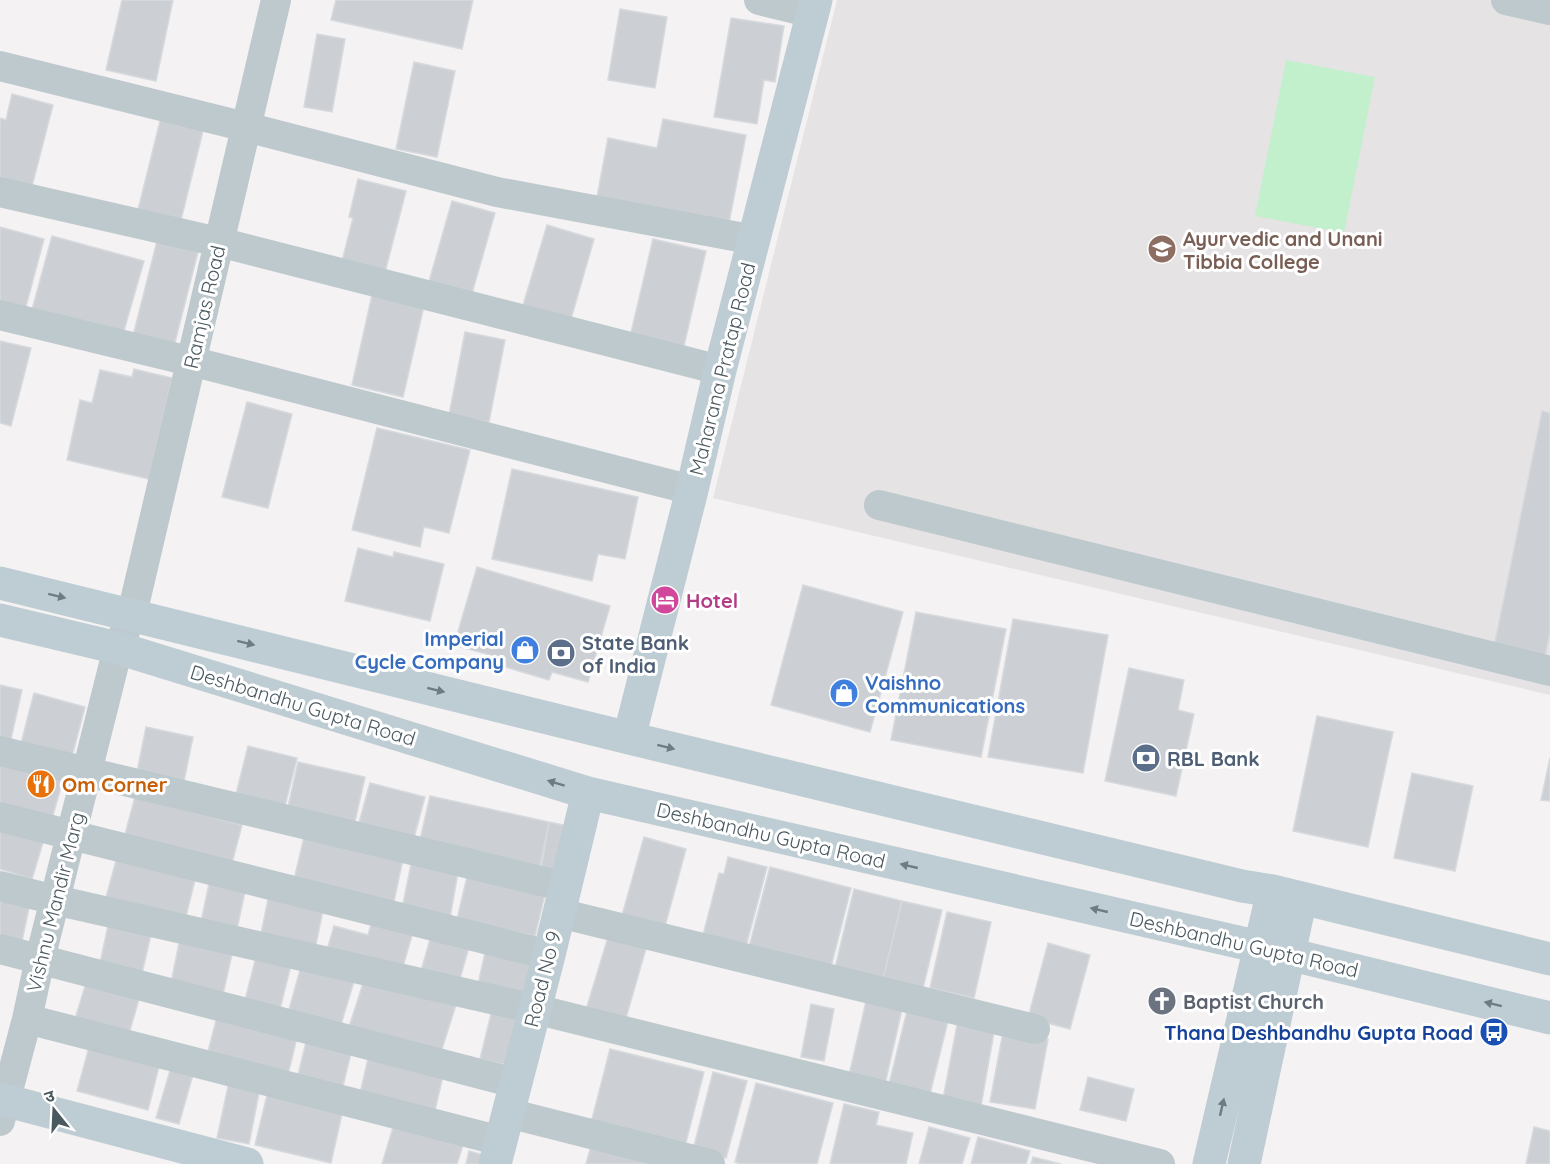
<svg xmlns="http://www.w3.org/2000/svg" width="1550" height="1164" font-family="Quicksand,'Noto Sans Devanagari',sans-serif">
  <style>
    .education { fill: #e5e3e4 }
    .green { fill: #c2f0cc }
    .building { fill: #ccd0d4; stroke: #d6d9dd; stroke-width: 1.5 }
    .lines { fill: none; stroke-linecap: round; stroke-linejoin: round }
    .street { stroke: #bec9ce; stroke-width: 30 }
    .secondary { stroke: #beccd3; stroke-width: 33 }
    .oneway { fill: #6d7c82 }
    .labels { text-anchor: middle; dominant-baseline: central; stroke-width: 6; stroke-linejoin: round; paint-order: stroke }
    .education-label { font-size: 20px; font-weight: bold; fill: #785e54; stroke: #fff; text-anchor: start }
    .street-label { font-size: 20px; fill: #4a595f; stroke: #fff }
    .hotel-label { font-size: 20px; font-weight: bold; fill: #b23c85; stroke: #fff; text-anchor: start }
    .shop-label { font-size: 20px; font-weight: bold; fill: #366cbe; stroke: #fff; text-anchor: end }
    .service-label { font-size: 20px; font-weight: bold; fill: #4e5e75; stroke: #fff; text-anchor: start }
    .food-label { font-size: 20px; font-weight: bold; fill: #c56008; stroke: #fff; text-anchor: start }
    .worship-label { font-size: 20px; font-weight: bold; fill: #5b616d; stroke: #fff; text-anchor: start }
    .transit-label { font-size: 20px; font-weight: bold; fill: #164399; stroke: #fff; text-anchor: end }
  </style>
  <rect width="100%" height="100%" fill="#f4f2f2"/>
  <path class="education" d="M 837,0 L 1550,0 L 1550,695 L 713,498 Z"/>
  <path class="green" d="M 1286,60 L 1375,77 L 1344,233 L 1255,216 Z"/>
  <path class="building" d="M 122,0 L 173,0 L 156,81 L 106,70 Z
    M 336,0 L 473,0 L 462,49 L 331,20 Z
    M 620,9 L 667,17 L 655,88 L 608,80 Z
    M 731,18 L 784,26 L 775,82 L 764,80 L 757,124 L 714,117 Z
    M 317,34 L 345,39 L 332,112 L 304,107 Z
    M 414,62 L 455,71 L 437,157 L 396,149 Z
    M 12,94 L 53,105 L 30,194 L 0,186 L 0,118 L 6,120 Z
    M 161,117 L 204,127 L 180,224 L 137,214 Z
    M 663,119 L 746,135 L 729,223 L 597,197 L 608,138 L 657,148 Z
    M 358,179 L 406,191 L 383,280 L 340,269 L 353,218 L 349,217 Z
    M 452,201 L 495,213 L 469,304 L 426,292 Z
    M 547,225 L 594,239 L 569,326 L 521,312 Z
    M 0,227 L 44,239 L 24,314 L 0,308 Z
    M 52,236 L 144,261 L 123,334 L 32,310 Z
    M 158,237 L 199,248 L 173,350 L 132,340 Z
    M 653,239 L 706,251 L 683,350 L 630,337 Z
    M 372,295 L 424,306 L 403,397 L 352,385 Z
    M 465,332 L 505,340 L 489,422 L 449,415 Z
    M 0,341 L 31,348 L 11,426 L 0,423 Z
    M 134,369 L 172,378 L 149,479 L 67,460 L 80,400 L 92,403 L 100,370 L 132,377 Z
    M 247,402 L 292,414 L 268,508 L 222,497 Z
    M 1542,411 L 1550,413 L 1550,632 L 1544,662 L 1493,652 Z
    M 377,428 L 470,450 L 449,533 L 424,527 L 420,547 L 352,530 Z
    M 512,469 L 638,497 L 625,559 L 598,554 L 592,581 L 492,559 Z
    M 358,548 L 393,557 L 394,552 L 444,564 L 430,621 L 345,601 Z
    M 477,567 L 610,606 L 588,682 L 552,672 L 549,680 L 492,663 L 494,656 L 454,645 Z
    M 803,585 L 903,612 L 870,732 L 771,705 Z
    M 916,612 L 1006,629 L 981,757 L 891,740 Z
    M 1013,619 L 1108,635 L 1083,773 L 988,757 Z
    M 1129,668 L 1184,680 L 1178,710 L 1194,714 L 1176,796 L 1105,781 Z
    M 0,685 L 22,690 L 9,748 L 0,747 Z
    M 34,693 L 85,707 L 70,764 L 19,751 Z
    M 1317,716 L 1393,732 L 1368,847 L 1293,831 Z
    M 146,727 L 193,737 L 182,791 L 135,782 Z
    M 248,746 L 297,758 L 283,814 L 234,802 Z
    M 1550,758 L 1550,801 L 1541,800 Z
    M 0,759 L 64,777 L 51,822 L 0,808 Z
    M 298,762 L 365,777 L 353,830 L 286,816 Z
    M 1412,773 L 1473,786 L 1455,871 L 1394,858 Z
    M 370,783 L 425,797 L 412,845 L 357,830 Z
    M 430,796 L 549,822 L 538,875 L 418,849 Z
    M 135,797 L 242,825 L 231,867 L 124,838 Z
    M 549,822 L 573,827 L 564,878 L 540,875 Z
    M 0,827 L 44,839 L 32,879 L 0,869 Z
    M 304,837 L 403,859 L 393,906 L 293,884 Z
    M 644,837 L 686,849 L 664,930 L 621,919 Z
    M 117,857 L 196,876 L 185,920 L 105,901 Z
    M 728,857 L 767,867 L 745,950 L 702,939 L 719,873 L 724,874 Z
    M 411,864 L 458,872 L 450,918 L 402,909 Z
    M 770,867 L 851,888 L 831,967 L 749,947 Z
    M 467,877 L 545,894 L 535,936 L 457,919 Z
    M 210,879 L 246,887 L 237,929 L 201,922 Z
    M 854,889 L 902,901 L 883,979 L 835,968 Z
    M 270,890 L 325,901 L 314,954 L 259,943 Z
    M 0,897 L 30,903 L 21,946 L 0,941 Z
    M 902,901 L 942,910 L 923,988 L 883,979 Z
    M 947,912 L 991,922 L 974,998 L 930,988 Z
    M 374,914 L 415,925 L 400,977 L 325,957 L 334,926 L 368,935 Z
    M 110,917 L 153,926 L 140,982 L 98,972 Z
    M 433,929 L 471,940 L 457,989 L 419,978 Z
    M 609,934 L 647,945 L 624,1025 L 585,1013 Z
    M 180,938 L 233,950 L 223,994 L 171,983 Z
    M 1048,943 L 1090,955 L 1070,1029 L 1028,1018 Z
    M 486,948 L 544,961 L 534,1002 L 477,989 Z
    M 257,953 L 292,961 L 279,1013 L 244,1004 Z
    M 302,963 L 355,978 L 340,1028 L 288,1013 Z
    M 365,977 L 456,1005 L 440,1055 L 349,1027 Z
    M 87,980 L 140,996 L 128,1037 L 74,1022 Z
    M 867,997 L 903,1005 L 883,1093 L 847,1084 Z
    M 811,1004 L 834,1009 L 824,1061 L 801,1057 Z
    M 219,1009 L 299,1029 L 286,1083 L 205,1063 Z
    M 492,1010 L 519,1017 L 507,1065 L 480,1059 Z
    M 907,1011 L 948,1021 L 929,1098 L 888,1088 Z
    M 957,1025 L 994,1032 L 981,1106 L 943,1099 Z
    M 1003,1032 L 1048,1039 L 1035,1109 L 990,1102 Z
    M 308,1034 L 353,1045 L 340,1098 L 295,1087 Z
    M 91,1040 L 161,1059 L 148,1110 L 77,1091 Z
    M 610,1049 L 704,1072 L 683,1154 L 589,1131 Z
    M 370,1050 L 445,1067 L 433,1119 L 358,1102 Z
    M 172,1064 L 194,1071 L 179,1124 L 156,1118 Z
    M 713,1072 L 747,1081 L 726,1158 L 693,1150 Z
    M 230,1077 L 261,1083 L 249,1144 L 217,1138 Z
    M 1088,1077 L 1134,1089 L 1126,1121 L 1080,1110 Z
    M 756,1083 L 833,1103 L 817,1164 L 741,1164 L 735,1162 Z
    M 269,1087 L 344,1105 L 331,1163 L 255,1145 Z
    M 844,1104 L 879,1112 L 876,1125 L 913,1133 L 906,1164 L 830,1164 Z
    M 394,1124 L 463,1145 L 457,1164 L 382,1164 Z
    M 929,1127 L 970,1138 L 962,1164 L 919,1164 Z
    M 1534,1127 L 1550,1131 L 1550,1164 L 1526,1164 Z
    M 978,1137 L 1030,1151 L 1026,1164 L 971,1164 Z
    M 592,1142 L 650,1164 L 586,1164 Z
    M 469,1151 L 491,1157 L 489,1164 L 466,1164 Z
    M 1033,1157 L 1061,1164 L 1031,1164 Z"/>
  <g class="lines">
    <path class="street" d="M 759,0 L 812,13
      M 1506,0 L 1550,10
      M 0,66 L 246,127 L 497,192 L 755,240
      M 0,192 L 219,242 L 720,370
      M 0,315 L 206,365 L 692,490
      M 879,505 L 1550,671
      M 0,751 L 566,887
      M 0,817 L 549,955
      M 0,886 L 55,900 L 535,1009 L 1160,1164
      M 559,913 L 1035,1029
      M 0,949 L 515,1083
      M 27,1019 L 501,1141
      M 508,1113 L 710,1164
      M 0,1121 L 27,1019 L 40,959 L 118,648 L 132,614 L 276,0"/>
    <path class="secondary" d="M 0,583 L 629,738 L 1242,886 L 1273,891 L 1550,959
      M 0,620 L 118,648 L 588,793 L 1260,947 L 1550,1018
      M 629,738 L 692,490 L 720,370 L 816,0
      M 0,1099 L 247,1164
      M 495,1164 L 549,955 L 588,793
      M 1209,1164 L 1273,891
      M 1244,1164 L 1301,898"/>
  </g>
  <defs><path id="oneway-solid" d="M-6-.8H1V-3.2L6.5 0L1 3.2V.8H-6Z" transform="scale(1.5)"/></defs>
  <g class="oneway">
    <use href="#oneway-solid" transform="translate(57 596) rotate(14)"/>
    <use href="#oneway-solid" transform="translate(246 643) rotate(14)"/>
    <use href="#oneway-solid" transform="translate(436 690) rotate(14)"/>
    <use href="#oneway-solid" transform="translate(666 747) rotate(14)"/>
    <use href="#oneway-solid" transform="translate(556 783) rotate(-163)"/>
    <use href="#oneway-solid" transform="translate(909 866) rotate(-167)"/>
    <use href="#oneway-solid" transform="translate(1099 910) rotate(-167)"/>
    <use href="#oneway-solid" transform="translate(1493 1004) rotate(-166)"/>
    <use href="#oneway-solid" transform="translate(1222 1107) rotate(-77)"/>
  </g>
  <defs>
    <g id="university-disc" transform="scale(1.5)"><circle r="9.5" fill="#8d6e63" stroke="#fff"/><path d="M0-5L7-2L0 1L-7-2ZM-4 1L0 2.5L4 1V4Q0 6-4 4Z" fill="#fff"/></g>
    <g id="hotel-disc" transform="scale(1.5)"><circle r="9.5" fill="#d1479c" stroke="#fff"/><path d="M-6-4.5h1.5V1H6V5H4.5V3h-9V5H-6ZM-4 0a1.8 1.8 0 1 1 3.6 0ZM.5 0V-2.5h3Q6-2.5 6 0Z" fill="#fff"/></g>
    <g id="shop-disc" transform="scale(1.5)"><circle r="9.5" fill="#3f7fe0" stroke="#fff"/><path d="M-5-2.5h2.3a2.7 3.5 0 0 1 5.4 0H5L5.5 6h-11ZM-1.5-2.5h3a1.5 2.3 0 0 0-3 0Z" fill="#fff"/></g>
    <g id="bank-disc" transform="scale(1.5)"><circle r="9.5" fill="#5c6f8a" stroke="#fff"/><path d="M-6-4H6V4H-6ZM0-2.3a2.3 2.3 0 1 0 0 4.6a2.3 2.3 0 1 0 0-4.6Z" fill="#fff"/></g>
    <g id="restaurant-disc" transform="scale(1.5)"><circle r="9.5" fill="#e8710a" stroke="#fff"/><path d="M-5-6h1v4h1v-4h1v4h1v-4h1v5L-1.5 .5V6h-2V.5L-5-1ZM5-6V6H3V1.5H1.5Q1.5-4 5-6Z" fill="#fff"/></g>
    <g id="church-disc" transform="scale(1.5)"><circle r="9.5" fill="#6b7280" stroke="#fff"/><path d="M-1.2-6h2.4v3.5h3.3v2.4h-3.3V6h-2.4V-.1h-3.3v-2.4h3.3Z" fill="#fff"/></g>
    <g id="bus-disc" transform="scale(1.5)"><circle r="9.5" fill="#1a4fb4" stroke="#fff"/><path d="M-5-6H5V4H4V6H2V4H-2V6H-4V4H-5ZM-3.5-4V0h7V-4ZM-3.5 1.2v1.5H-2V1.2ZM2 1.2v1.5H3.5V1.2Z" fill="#fff"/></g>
  </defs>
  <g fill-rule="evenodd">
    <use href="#university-disc" x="1162" y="249"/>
    <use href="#hotel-disc" x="665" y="600"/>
    <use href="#shop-disc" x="525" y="650"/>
    <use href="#bank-disc" x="561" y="653"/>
    <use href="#shop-disc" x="844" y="693"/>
    <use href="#bank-disc" x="1146" y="758"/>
    <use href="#restaurant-disc" x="41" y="784"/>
    <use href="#church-disc" x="1162" y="1001"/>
    <use href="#bus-disc" x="1494" y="1032"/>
  </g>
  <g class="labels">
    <g class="education-label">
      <text x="1183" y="238">Ayurvedic and Unani<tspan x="1183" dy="23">Tibbia College</tspan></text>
    </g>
    <g class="street-label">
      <text transform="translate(204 307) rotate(-77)">Ramjas Road</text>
      <text transform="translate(722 369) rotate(-76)">Maharana Pratap Road</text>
      <text transform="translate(303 705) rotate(17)">Deshbandhu Gupta Road</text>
      <text transform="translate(771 835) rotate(13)">Deshbandhu Gupta Road</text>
      <text transform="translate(55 902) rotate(-76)">Vishnu Mandir Marg</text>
      <text transform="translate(1244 944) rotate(13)">Deshbandhu Gupta Road</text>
      <text transform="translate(542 979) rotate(-76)">Road No 9</text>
    </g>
    <g class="hotel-label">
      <text x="686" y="600">Hotel</text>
    </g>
    <g class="shop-label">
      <text x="504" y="638">Imperial<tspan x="504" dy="23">Cycle Company</tspan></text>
      <text x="865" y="682" text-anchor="start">Vaishno<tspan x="865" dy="23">Communications</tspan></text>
    </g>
    <g class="service-label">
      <text x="582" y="642">State Bank<tspan x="582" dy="23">of India</tspan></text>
      <text x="1167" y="758">RBL Bank</text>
    </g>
    <g class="food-label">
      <text x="62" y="784">Om Corner</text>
    </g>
    <g class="worship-label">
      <text x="1183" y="1001">Baptist Church</text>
    </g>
    <g class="transit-label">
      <text x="1473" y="1032">Thana Deshbandhu Gupta Road</text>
    </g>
  </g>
  <g transform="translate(54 1110) rotate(342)" stroke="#ffffff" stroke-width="4.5" paint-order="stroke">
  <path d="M0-4.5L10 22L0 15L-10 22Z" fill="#4a595f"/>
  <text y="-9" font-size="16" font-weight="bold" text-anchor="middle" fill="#4a595f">उ</text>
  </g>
</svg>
